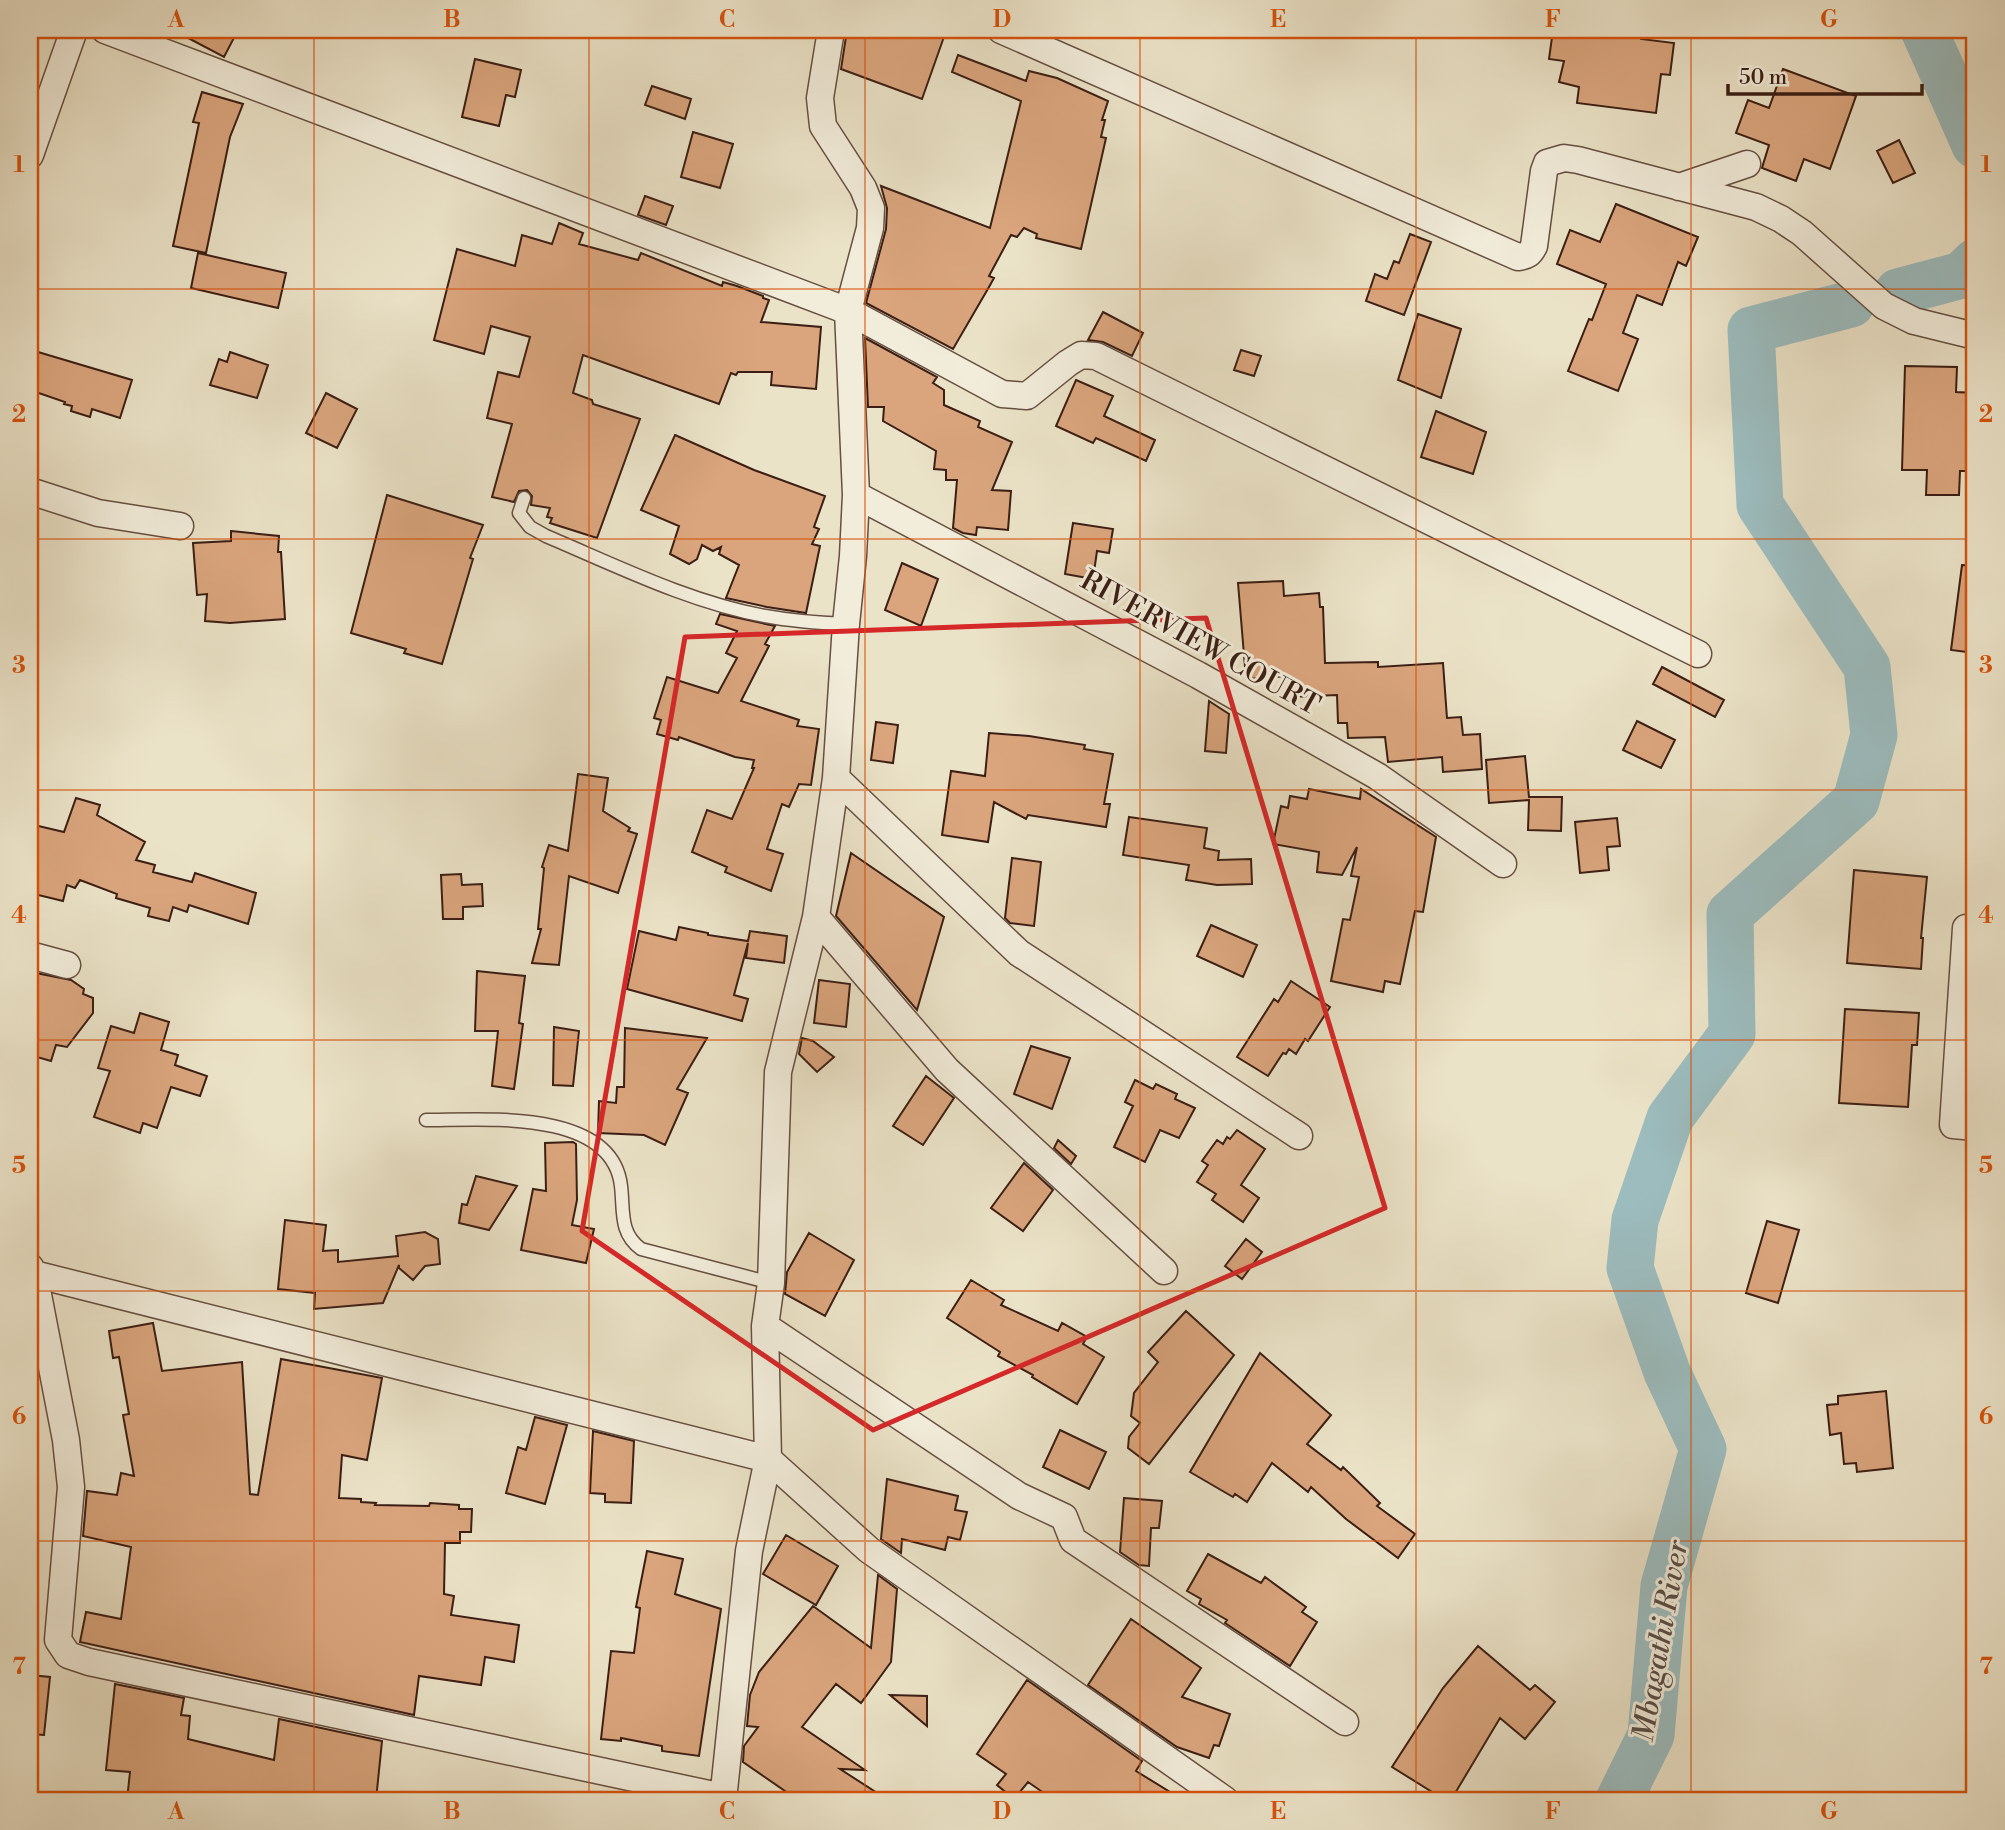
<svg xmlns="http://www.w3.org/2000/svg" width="2005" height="1830" font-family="'Libre Bodoni',serif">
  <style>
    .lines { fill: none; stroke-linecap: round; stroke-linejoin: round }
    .river { stroke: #9cbcbe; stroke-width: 47 }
    .building { fill: #daa57d; stroke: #3b1e14; stroke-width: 2 }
    .service-casing { stroke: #674f41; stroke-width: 15 }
    .minor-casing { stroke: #674f41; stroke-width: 29 }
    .service { stroke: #f2eddb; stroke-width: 12 }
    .minor { stroke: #f2eddb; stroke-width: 26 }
    .marked { fill: none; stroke: #d62828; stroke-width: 5; stroke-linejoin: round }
    .grid { fill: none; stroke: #d7530d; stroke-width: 2; stroke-opacity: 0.55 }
    .labels { text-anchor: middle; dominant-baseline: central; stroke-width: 6; stroke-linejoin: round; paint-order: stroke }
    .street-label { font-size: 28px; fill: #3b1e14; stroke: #f2eddb }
    .water-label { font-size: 30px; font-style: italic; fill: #584d47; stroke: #f2eddb }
    .neatline { fill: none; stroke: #d7530d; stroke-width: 2.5 }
    .grid-label { font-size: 23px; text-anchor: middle; font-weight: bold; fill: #d7530d }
  </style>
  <rect width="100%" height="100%" fill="#ebe3c8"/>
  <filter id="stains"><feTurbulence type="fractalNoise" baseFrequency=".00286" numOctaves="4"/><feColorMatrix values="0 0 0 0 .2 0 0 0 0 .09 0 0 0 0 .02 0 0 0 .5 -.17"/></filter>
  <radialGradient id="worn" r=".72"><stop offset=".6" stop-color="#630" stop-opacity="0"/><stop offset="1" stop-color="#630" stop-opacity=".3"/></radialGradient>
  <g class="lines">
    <path class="river" d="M 1924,30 L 1975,145
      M 1898,292 L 1962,275 L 1975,262
      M 1619,1800 L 1651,1735 L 1664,1586 L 1703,1449 L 1667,1372 L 1630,1268 L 1635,1220 L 1670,1118 L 1732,1034 L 1730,914 L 1856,801 L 1874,735 L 1867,667 L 1760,505 L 1751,330 L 1851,304"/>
  </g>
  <path class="building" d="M 173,30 L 238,30 L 224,57 Z
    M 847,30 L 933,30 L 945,34 L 922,99 L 841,69 Z
    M 1553,30 L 1604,33 L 1605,30 L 1642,30 L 1641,39 L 1674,43 L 1670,75 L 1661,74 L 1656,113 L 1577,103 L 1579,87 L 1559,82 L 1564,61 L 1549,59 Z
    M 958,55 L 1026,81 L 1029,71 L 1057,78 L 1108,101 L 1102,120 L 1105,120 L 1101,137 L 1106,138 L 1081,249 L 1036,238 L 1037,234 L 1024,228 L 1017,237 L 1011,235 L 989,276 L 994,278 L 989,287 L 953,349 L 866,303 L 886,229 L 887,208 L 881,186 L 990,228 L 1021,101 L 952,72 Z
    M 475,59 L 521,70 L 515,97 L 506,95 L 499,126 L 462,117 Z
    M 1783,69 L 1856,96 L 1830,169 L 1804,159 L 1796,181 L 1762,168 L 1769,145 L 1736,133 L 1748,100 L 1769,108 Z
    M 652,86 L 691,99 L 685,119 L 645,105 Z
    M 202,92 L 243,104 L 230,137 L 206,253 L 173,246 L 199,123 L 193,122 Z
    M 693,132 L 733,144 L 720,188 L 681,177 Z
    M 1899,140 L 1915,173 L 1893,183 L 1877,151 Z
    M 645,196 L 673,206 L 666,225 L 638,215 Z
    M 1616,204 L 1698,237 L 1686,266 L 1678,262 L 1662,305 L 1637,295 L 1623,333 L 1638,339 L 1618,391 L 1568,371 L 1589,319 L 1592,320 L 1606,284 L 1557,264 L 1570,230 L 1600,242 Z
    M 559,223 L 583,233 L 579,244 L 638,260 L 641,253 L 722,286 L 723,282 L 737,286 L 763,296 L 763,298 L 769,300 L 761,322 L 821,327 L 816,389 L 771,385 L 772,372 L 738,372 L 736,375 L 731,373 L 719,404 L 583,355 L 573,393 L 592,400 L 593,404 L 640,419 L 597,538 L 550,523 L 552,518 L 547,517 L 550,508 L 531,505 L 532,496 L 527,490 L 519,491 L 514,502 L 492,497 L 512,424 L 487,418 L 498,372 L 519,377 L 530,337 L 491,326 L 484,354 L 434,340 L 457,249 L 515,266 L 522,235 L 552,244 Z
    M 1410,234 L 1431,242 L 1404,315 L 1366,301 L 1375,274 L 1387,279 L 1394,261 L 1399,263 Z
    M 198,253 L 286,273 L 278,308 L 191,288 Z
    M 1103,312 L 1143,333 L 1132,356 L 1103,342 L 1088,340 Z
    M 1418,314 L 1461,329 L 1441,398 L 1398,380 Z
    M 865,338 L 937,377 L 933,383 L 944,390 L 944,405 L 980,421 L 978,427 L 1012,442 L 992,490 L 1011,491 L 1008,530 L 977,527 L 976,535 L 963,533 L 953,528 L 957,480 L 946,480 L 946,470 L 934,469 L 936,451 L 883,421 L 884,407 L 868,407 Z
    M 1241,350 L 1261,356 L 1254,376 L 1234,370 Z
    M 38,352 L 132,380 L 120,418 L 92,409 L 90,417 L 71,411 L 72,406 L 64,404 L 65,402 L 30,390 L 30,366 Z
    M 230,352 L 268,365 L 257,398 L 210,385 L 219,359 L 227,362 Z
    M 1905,366 L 1957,367 L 1956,392 L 1975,393 L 1975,471 L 1960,471 L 1959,495 L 1926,495 L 1927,470 L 1902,470 Z
    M 1076,380 L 1113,396 L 1104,416 L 1155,440 L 1146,461 L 1096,438 L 1093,443 L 1056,426 Z
    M 326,393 L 357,409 L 337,448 L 306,433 Z
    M 1436,411 L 1486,432 L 1473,474 L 1421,457 Z
    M 675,435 L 754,470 L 825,496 L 814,527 L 819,529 L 812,544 L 820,546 L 806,613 L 767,607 L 726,598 L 739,565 L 719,554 L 721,547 L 713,551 L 702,545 L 697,559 L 689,564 L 670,554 L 679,526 L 641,510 Z
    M 387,495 L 483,525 L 470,558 L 473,559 L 442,664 L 404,653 L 406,649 L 351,633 Z
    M 1073,523 L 1113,529 L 1109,553 L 1097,551 L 1093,579 L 1065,574 Z
    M 231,531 L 279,536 L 278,552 L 281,552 L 285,619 L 230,623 L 205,621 L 207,594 L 197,595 L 193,543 L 231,541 Z
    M 902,563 L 938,579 L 921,626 L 885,610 Z
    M 1962,565 L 1975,566 L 1975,653 L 1951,650 Z
    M 1283,581 L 1284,596 L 1319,593 L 1320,607 L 1323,607 L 1325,663 L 1378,662 L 1378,667 L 1443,663 L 1447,718 L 1461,717 L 1463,735 L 1480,734 L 1482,769 L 1443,772 L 1442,757 L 1388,762 L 1385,737 L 1348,738 L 1347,723 L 1338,723 L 1337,695 L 1290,697 L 1289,676 L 1246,679 L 1238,583 Z
    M 720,614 L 775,626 L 765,644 L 769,646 L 741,701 L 799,720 L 797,726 L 819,729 L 811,785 L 799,784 L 789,807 L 782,804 L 767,849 L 783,854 L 771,891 L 725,872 L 727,867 L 692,852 L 707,810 L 732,819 L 754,768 L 752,768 L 754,760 L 735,757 L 679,737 L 678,740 L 657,734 L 661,720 L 654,718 L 667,677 L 718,693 L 737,658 L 726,653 L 737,631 L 716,624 Z
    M 1662,667 L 1724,700 L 1715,717 L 1653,684 Z
    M 1209,701 L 1229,714 L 1226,753 L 1205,751 Z
    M 1637,721 L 1675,740 L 1661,768 L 1623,750 Z
    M 876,722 L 898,725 L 893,763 L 871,760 Z
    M 989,733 L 1029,736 L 1085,745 L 1084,749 L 1113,754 L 1104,804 L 1110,804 L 1106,827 L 1028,815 L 1026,819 L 994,802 L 988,842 L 942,835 L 951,771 L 985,776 Z
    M 1525,756 L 1529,797 L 1562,797 L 1561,831 L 1528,830 L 1529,800 L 1489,803 L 1486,760 Z
    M 578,774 L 608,778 L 603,811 L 630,828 L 628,831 L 637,834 L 618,893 L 569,876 L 559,965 L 532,963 L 541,929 L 538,929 L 544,868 L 542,867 L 549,845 L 568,851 Z
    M 1309,789 L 1360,799 L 1361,789 L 1436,837 L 1423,912 L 1415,911 L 1400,984 L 1385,981 L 1383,992 L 1331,981 L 1343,919 L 1350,920 L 1359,877 L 1351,876 L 1357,847 L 1342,875 L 1317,872 L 1319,852 L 1273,844 L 1281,806 L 1288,808 L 1290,796 L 1307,799 Z
    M 76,798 L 100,805 L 97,815 L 145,842 L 136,860 L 155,865 L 153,872 L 192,882 L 195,873 L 256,893 L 248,924 L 189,905 L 187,912 L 173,907 L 169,921 L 148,916 L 150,908 L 116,898 L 117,894 L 80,880 L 75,888 L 67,885 L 63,901 L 30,893 L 30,824 L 64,832 Z
    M 1129,817 L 1207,828 L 1204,848 L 1219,851 L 1218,860 L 1251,859 L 1252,884 L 1217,885 L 1186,880 L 1189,865 L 1123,855 Z
    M 1617,818 L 1620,846 L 1607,847 L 1609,870 L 1580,873 L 1575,822 Z
    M 851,853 L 944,917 L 917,1010 L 836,916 Z
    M 1012,858 L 1041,862 L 1034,926 L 1010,923 L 1005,918 Z
    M 1854,870 L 1927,877 L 1921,938 L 1923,938 L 1921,969 L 1847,963 Z
    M 461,874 L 462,885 L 482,884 L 483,906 L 463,907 L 463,919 L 443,919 L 441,875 Z
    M 1211,925 L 1257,945 L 1243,977 L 1197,956 Z
    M 679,927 L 708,933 L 708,935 L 748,941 L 750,931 L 787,936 L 784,963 L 746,958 L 748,943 L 734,995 L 748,999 L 742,1021 L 627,989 L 639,931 L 676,940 Z
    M 477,971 L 525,976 L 519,1023 L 523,1024 L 514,1089 L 492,1086 L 498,1031 L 475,1031 Z
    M 36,973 L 71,980 L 84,989 L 83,994 L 93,998 L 93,1013 L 67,1047 L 56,1045 L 51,1061 L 30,1055 L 30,977 L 35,978 Z
    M 819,980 L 850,984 L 846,1027 L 814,1023 Z
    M 1291,981 L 1330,1007 L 1308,1041 L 1305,1039 L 1296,1054 L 1289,1049 L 1286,1054 L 1283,1053 L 1268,1076 L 1237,1057 L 1274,999 L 1278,1002 Z
    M 1845,1009 L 1919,1013 L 1917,1045 L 1912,1045 L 1908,1107 L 1839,1103 Z
    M 140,1013 L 169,1022 L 161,1050 L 178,1055 L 175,1065 L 207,1076 L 200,1096 L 171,1087 L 157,1128 L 143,1123 L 140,1133 L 94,1117 L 110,1071 L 98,1068 L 111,1026 L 134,1033 Z
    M 554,1027 L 579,1031 L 573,1086 L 553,1085 Z
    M 625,1028 L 707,1038 L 677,1089 L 688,1093 L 665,1145 L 644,1135 L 598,1133 L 599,1101 L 616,1103 L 617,1087 L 624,1087 Z
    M 802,1038 L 813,1041 L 834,1057 L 817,1072 L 799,1054 Z
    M 1031,1046 L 1070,1058 L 1052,1109 L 1014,1094 Z
    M 926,1076 L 954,1098 L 923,1145 L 893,1126 Z
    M 1135,1080 L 1153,1089 L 1156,1084 L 1177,1094 L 1175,1099 L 1195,1108 L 1179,1138 L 1160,1130 L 1145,1162 L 1114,1147 L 1133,1106 L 1125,1102 Z
    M 1237,1130 L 1265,1149 L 1241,1185 L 1259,1198 L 1243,1222 L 1212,1200 L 1216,1194 L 1197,1182 L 1208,1165 L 1202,1161 L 1217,1140 L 1223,1144 L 1227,1137 L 1230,1139 Z
    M 1058,1140 L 1076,1156 L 1071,1164 L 1054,1148 Z
    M 573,1142 L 576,1144 L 577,1200 L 572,1225 L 594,1229 L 586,1263 L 521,1250 L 533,1189 L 546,1191 L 545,1143 Z
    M 1024,1163 L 1053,1190 L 1023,1231 L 991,1208 Z
    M 476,1176 L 517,1186 L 489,1230 L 459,1223 L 462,1204 L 467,1205 Z
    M 285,1220 L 326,1225 L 323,1251 L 338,1250 L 338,1262 L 398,1256 L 396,1236 L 425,1232 L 438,1239 L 440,1264 L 425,1266 L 413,1280 L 399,1268 L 399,1265 L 383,1303 L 314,1309 L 315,1293 L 278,1289 Z
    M 1767,1221 L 1799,1230 L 1778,1303 L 1746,1293 Z
    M 809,1233 L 854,1260 L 825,1316 L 785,1294 L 787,1272 Z
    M 1246,1239 L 1262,1252 L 1242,1279 L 1225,1266 Z
    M 971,1280 L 1004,1300 L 1001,1305 L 1058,1331 L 1062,1323 L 1087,1337 L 1083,1344 L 1104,1357 L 1077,1404 L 1032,1377 L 1033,1375 L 998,1356 L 1000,1352 L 947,1318 Z
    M 1186,1311 L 1234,1355 L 1149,1464 L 1128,1448 L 1129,1437 L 1140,1423 L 1131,1416 L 1134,1393 L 1158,1362 L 1148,1352 Z
    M 153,1323 L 162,1371 L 242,1362 L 250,1494 L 258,1495 L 281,1359 L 382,1378 L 367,1460 L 342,1455 L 339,1498 L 361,1499 L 361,1502 L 376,1503 L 375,1505 L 429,1506 L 430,1503 L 459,1505 L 459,1509 L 472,1509 L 471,1532 L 460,1532 L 460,1543 L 445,1543 L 444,1594 L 454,1596 L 451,1615 L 519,1625 L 514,1662 L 485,1657 L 481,1685 L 419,1676 L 414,1715 L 80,1642 L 86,1612 L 121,1619 L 131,1547 L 83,1536 L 87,1491 L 117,1495 L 121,1473 L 134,1476 L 123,1415 L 129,1414 L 119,1357 L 113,1358 L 109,1331 Z
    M 1260,1353 L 1331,1415 L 1307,1444 L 1341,1470 L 1343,1467 L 1380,1503 L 1377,1506 L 1415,1534 L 1398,1558 L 1346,1519 L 1311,1487 L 1308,1492 L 1272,1463 L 1247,1502 L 1235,1494 L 1233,1497 L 1190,1472 Z
    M 1886,1391 L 1893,1468 L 1857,1472 L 1856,1463 L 1844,1464 L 1841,1433 L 1830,1435 L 1827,1405 L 1838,1404 L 1838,1396 Z
    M 535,1417 L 567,1425 L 545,1504 L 506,1493 L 518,1447 L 526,1450 Z
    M 1060,1430 L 1106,1452 L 1089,1489 L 1043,1467 Z
    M 593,1431 L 634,1441 L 631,1503 L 605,1502 L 605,1494 L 590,1493 Z
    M 887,1479 L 958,1496 L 955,1510 L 967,1512 L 960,1540 L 948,1537 L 945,1550 L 902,1539 L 901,1553 L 881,1539 Z
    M 1124,1498 L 1162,1501 L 1159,1528 L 1151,1528 L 1149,1566 L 1139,1565 L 1120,1552 Z
    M 786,1535 L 838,1566 L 816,1605 L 763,1574 Z
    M 647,1551 L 683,1559 L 675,1594 L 721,1609 L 699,1756 L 662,1751 L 662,1746 L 621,1738 L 621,1741 L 601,1739 L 611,1651 L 634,1653 L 640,1608 L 636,1607 Z
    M 1208,1554 L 1261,1583 L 1265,1577 L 1306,1607 L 1302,1612 L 1317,1622 L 1290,1666 L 1225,1623 L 1227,1620 L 1199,1604 L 1201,1599 L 1187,1591 Z
    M 878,1575 L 897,1589 L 891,1662 L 861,1703 L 836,1684 L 802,1727 L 865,1770 L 840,1769 L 888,1800 L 798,1800 L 743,1762 L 744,1746 L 758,1727 L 747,1726 L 750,1695 L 759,1672 L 813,1606 L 871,1648 Z
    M 1131,1619 L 1201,1668 L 1182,1697 L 1230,1714 L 1219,1746 L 1214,1745 L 1209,1758 L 1177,1747 L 1088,1685 Z
    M 1478,1646 L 1530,1690 L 1535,1685 L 1555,1702 L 1525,1739 L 1500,1718 L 1451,1800 L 1445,1800 L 1392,1767 L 1443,1688 Z
    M 30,1675 L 50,1677 L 44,1735 L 30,1734 Z
    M 1027,1680 L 1142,1761 L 1136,1771 L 1183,1800 L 1054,1800 L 1028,1782 L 1014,1799 L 997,1785 L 1006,1774 L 977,1754 Z
    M 115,1684 L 184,1698 L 181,1715 L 190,1716 L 188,1739 L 274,1760 L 279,1719 L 382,1741 L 376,1800 L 205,1800 L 168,1797 L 167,1800 L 127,1800 L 130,1772 L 106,1770 Z
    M 890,1695 L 927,1696 L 927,1726 Z"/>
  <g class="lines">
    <g class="service-casing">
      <path id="service" d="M 524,498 L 519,513 L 530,527 L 546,536 C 617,566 689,602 765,616 C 792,621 819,623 846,624
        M 426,1120 C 482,1120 612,1108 621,1186 C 624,1211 619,1233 641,1249 L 771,1283"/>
    </g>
    <g class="minor-casing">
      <path id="minor" d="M 105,30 L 848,311 L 1002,394 L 1027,396 L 1068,363 L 1081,355 L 1096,356 L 1698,654
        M 1001,30 L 1518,257 C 1527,256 1530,254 1534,246 L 1544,171 L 1547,163 L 1564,158 L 1578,160 L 1756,207 L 1781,219 L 1802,233 L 1884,306 L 1914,321 L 1975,336
        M 30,155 L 74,30
        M 1679,187 L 1747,164
        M 30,491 L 98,513 L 180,526
        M 856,495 L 1198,675 L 1377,776 L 1503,864
        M 836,778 L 1019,953 L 1299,1136
        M 816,917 L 947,1070 L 1164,1271
        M 1966,928 L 1953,1125 L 1975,1127
        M 30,955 L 67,965
        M 30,1267 L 34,1274 L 66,1440 L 71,1487 L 58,1640 L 68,1655 L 89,1662 L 723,1797
        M 30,1273 L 768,1459 L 869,1550 L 1225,1800
        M 765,1326 L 1019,1496 L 1064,1517 L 1073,1540 L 1345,1722
        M 723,1800 L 749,1551 L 768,1459 L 765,1326 L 771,1283 L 778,1072 L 816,917 L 836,778 L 846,624 L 853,556 L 856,495 L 848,311 L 870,228 L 871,208 L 863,188 L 823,126 L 820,98 L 831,30"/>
    </g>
    <use href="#service" class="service"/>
    <use href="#minor" class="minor"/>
  </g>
  <path class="marked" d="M 1206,618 L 1385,1208 L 873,1430 L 582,1231 L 685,637 Z"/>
  <path class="grid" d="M 314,30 L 314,1800M 589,30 L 589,1800M 865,30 L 865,1800M 1140,30 L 1140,1800M 1416,30 L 1416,1800M 1691,30 L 1691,1800M 30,289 L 1975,289M 30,539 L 1975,539M 30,790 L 1975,790M 30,1040 L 1975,1040M 30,1291 L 1975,1291M 30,1541 L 1975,1541"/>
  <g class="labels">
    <g class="street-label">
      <text transform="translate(1200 643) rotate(29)">RIVERVIEW COURT</text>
    </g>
    <g class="water-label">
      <text transform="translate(1661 1641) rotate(-80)">Mbagathi River</text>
    </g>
  </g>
  <rect width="2005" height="1830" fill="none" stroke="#ebe3c8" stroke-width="77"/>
  <path d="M1728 84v10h194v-10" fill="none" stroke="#3b1e14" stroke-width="3.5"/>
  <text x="1739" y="84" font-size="21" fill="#3b1e14" stroke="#f2eddb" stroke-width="5" paint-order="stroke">50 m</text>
  <rect x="38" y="38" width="1928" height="1754" class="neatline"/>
  <g class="grid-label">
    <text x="176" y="27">A</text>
    <text x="452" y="27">B</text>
    <text x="727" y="27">C</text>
    <text x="1002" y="27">D</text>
    <text x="1278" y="27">E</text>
    <text x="1553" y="27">F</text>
    <text x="1829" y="27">G</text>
    <text x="19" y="172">1</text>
    <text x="1986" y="172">1</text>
    <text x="19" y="422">2</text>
    <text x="1986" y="422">2</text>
    <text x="19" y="673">3</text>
    <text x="1986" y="673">3</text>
    <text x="19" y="923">4</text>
    <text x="1986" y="923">4</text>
    <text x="19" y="1173">5</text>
    <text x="1986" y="1173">5</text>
    <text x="19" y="1424">6</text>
    <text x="1986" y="1424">6</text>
    <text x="19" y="1674">7</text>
    <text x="1986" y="1674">7</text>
    <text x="176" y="1819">A</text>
    <text x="452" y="1819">B</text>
    <text x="727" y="1819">C</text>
    <text x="1002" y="1819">D</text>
    <text x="1278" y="1819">E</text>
    <text x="1553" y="1819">F</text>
    <text x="1829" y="1819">G</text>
  </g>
  <rect width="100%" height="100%" filter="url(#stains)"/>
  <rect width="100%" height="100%" fill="url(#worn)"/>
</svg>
